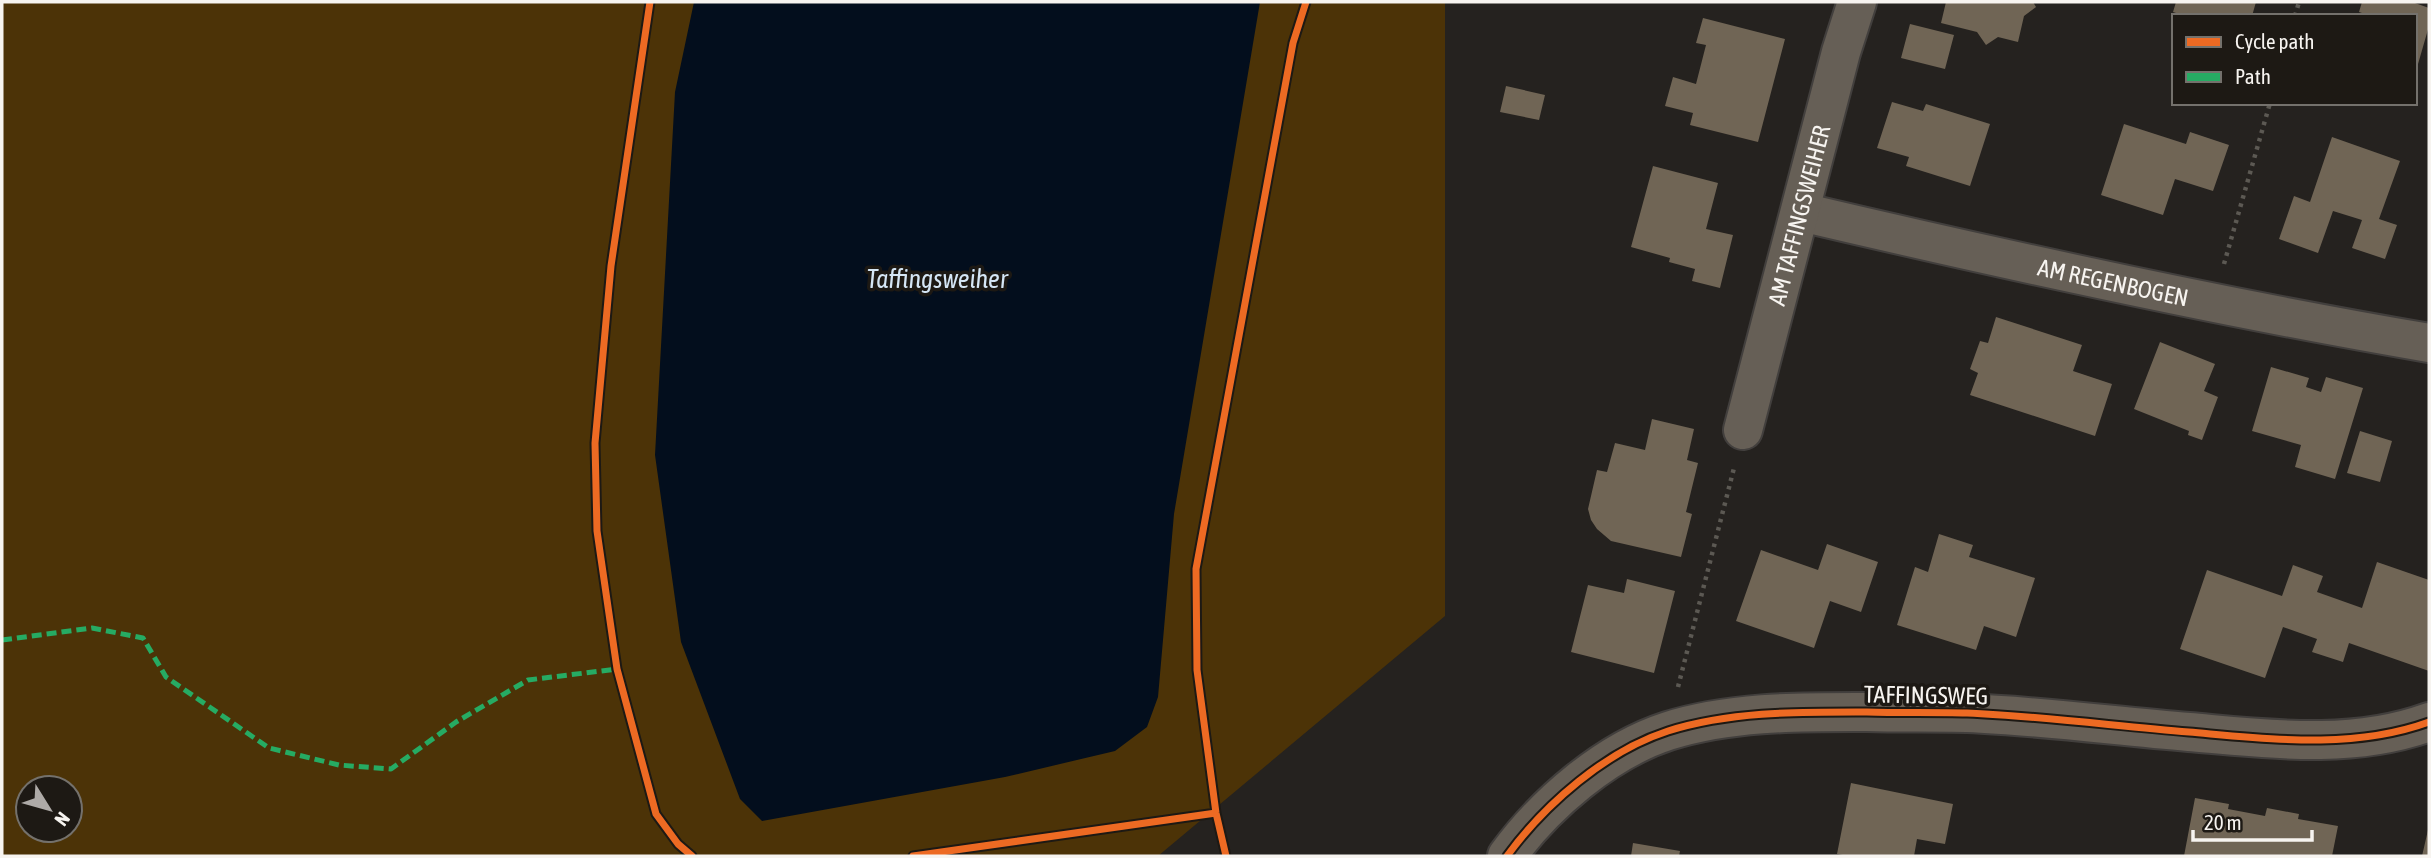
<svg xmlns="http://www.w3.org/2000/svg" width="2431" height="858" font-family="'Asap Condensed',sans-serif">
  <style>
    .green { fill: #4c3307; fill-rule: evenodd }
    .water { fill: #030e1d }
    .building { fill: #706555 }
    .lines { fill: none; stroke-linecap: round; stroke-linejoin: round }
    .minor-casing { stroke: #423f3d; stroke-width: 42 }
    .path { stroke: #5c5953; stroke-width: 4.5; stroke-dasharray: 3.5 5; stroke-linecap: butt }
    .minor { stroke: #665f56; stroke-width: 38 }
    .quiet { stroke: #26ab63; stroke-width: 5; stroke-dasharray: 10 5; stroke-linecap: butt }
    .cycleway-casing { stroke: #1d1914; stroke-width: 11 }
    .cycleway { stroke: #ed6a23; stroke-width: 7 }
    .labels { text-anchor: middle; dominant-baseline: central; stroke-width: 7; stroke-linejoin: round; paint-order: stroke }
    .street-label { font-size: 24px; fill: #f7f4f0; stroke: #1d1914 }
    .water-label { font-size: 26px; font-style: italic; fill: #d5e6f5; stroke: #1d1914 }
  </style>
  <rect width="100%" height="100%" fill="#25221f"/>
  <path class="green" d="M 2,2 L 1445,2 L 1445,616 L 1158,856 L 2,856 ZM 28,788 L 70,788 L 70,830 L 28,830 Z"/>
  <path class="water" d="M 694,2 L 1260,2 L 1174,514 L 1158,697 L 1147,727 L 1115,751 L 1005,777 L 762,821 L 740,799 L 681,642 L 655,455 L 675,92 Z"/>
  <path class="building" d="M 1946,2 L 2033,2 L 2036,7 L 2024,16 L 2018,42 L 1998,37 L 1986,45 L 1977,32 L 1941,23 Z
    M 2176,2 L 2256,2 L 2252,16 L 2185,16 L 2173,12 Z
    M 2362,2 L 2416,2 L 2415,3 L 2429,8 L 2429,26 L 2416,71 L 2415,16 L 2364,16 L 2365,14 L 2359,12 Z
    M 1703,18 L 1785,39 L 1758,142 L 1690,125 L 1693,113 L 1665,106 L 1673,77 L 1696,84 L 1706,45 L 1696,43 Z
    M 1910,24 L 1954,35 L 1945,69 L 1901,58 Z
    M 1506,86 L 1545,95 L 1539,120 L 1500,112 Z
    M 1892,102 L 1923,111 L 1926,104 L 1990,124 L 1970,186 L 1906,166 L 1909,157 L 1877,148 Z
    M 2124,124 L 2186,144 L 2190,132 L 2229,145 L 2213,191 L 2175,179 L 2163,215 L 2101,195 Z
    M 2332,137 L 2400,161 L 2379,219 L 2397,225 L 2385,259 L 2352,248 L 2362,220 L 2333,211 L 2318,253 L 2279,239 L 2294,196 L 2310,202 Z
    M 1653,166 L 1718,183 L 1706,229 L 1733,235 L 1720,288 L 1692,281 L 1695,269 L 1669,262 L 1670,258 L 1631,247 Z
    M 1996,317 L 2082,345 L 2073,371 L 2112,384 L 2095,436 L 1970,395 L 1978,373 L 1970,369 L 1980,341 L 1988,343 Z
    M 2160,342 L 2215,364 L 2204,391 L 2218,397 L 2202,440 L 2188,435 L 2189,431 L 2134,409 Z
    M 2271,367 L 2309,378 L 2306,387 L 2321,392 L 2326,377 L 2363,388 L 2335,479 L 2295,467 L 2301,445 L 2252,431 Z
    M 1652,419 L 1694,429 L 1687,460 L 1698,463 L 1686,512 L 1692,514 L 1681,557 L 1611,541 L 1597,529 L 1591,520 L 1588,509 L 1597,470 L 1607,472 L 1615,443 L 1645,450 Z
    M 2360,431 L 2392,441 L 2380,482 L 2347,473 Z
    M 1939,534 L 1973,545 L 1969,557 L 2035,578 L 2016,637 L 1984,626 L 1976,650 L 1897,625 L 1915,567 L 1928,572 Z
    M 1827,544 L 1878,562 L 1861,612 L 1830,601 L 1814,648 L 1736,621 L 1761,550 L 1818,570 Z
    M 2377,562 L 2429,580 L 2429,671 L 2349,643 L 2343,662 L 2312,652 L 2317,639 L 2283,627 L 2265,678 L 2180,649 L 2207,570 L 2282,596 L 2293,565 L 2323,576 L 2317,592 L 2362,608 Z
    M 1627,579 L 1675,591 L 1654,673 L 1571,652 L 1588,585 L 1624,593 Z
    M 1851,783 L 1953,804 L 1945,844 L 1917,839 L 1914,856 L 1848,856 L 1837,854 Z
    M 2195,798 L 2229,804 L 2228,809 L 2265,816 L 2267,808 L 2299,814 L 2298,819 L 2338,826 L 2332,856 L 2184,856 Z
    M 2428,830 L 2429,856 L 2422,856 Z
    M 1633,843 L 1680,851 L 1679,856 L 1631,856 Z"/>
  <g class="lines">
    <g class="minor-casing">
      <g id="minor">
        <path id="s1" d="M 1801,212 C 2009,261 2218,307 2429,343"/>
        <path id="s2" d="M 1743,430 L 1841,52 L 1857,2"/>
        <path d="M 1507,856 C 1545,804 1606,751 1668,731 C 1732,711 1800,712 1867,712 C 1900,713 1934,712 1967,713 C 2041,716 2115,726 2189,732 C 2269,739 2352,750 2429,722"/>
      </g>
    </g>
    <path class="path" d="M 2295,16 L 2299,2
      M 2224,264 L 2270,103
      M 1678,687 L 1734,468"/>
    <use href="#minor" class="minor"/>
    <path class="quiet" d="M 2,640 L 92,628 L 143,638 L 166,677 L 269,748 L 339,765 L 391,769 L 456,722 L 528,680 L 617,669"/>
    <g class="cycleway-casing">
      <path id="cycleway" d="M 650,2 L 611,266 L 595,443 L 597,531 L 617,669 L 656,814 L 678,844 L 692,856
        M 913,856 L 1216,813
        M 1226,856 L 1216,813 L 1197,670 L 1196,569 L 1293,43 L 1306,2
        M 1507,856 C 1545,804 1606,751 1668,731 C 1732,711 1800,712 1867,712 C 1900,713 1934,712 1967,713 C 2041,716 2115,726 2189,732 C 2269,739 2352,750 2429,722"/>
    </g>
    <use href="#cycleway" class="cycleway"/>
  </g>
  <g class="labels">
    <g class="street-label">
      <text stroke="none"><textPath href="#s2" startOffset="222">AM TAFFINGSWEIHER</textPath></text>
      <text stroke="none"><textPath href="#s1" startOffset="320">AM REGENBOGEN</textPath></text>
      <text transform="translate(1926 695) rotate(1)">TAFFINGSWEG</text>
    </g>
    <g class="water-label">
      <text x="937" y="279">Taffingsweiher</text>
    </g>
  </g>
  <rect width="2431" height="858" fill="none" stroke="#f7f4f0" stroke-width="7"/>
  <rect x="2172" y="14" width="245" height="91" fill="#1d1914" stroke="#74716c" stroke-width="2"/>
  <rect x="2186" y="37" width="35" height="10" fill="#ed6a23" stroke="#74716c" stroke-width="2"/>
  <text x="2235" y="49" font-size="21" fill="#f7f4f0">Cycle path</text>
  <rect x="2186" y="72" width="35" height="10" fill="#26ab63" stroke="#74716c" stroke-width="2"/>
  <text x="2235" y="84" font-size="21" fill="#f7f4f0">Path</text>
  <g transform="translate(49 809) rotate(127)"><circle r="33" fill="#1d1914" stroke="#74716c" stroke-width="2"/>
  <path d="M0-5L12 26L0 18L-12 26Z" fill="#aeaaa7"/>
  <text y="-10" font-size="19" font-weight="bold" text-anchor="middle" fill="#f7f4f0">N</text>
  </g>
  <path d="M2193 830v10h119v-10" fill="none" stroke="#f7f4f0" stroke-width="3.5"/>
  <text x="2204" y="830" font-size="21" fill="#f7f4f0" stroke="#1d1914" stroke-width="5" paint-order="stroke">20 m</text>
</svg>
